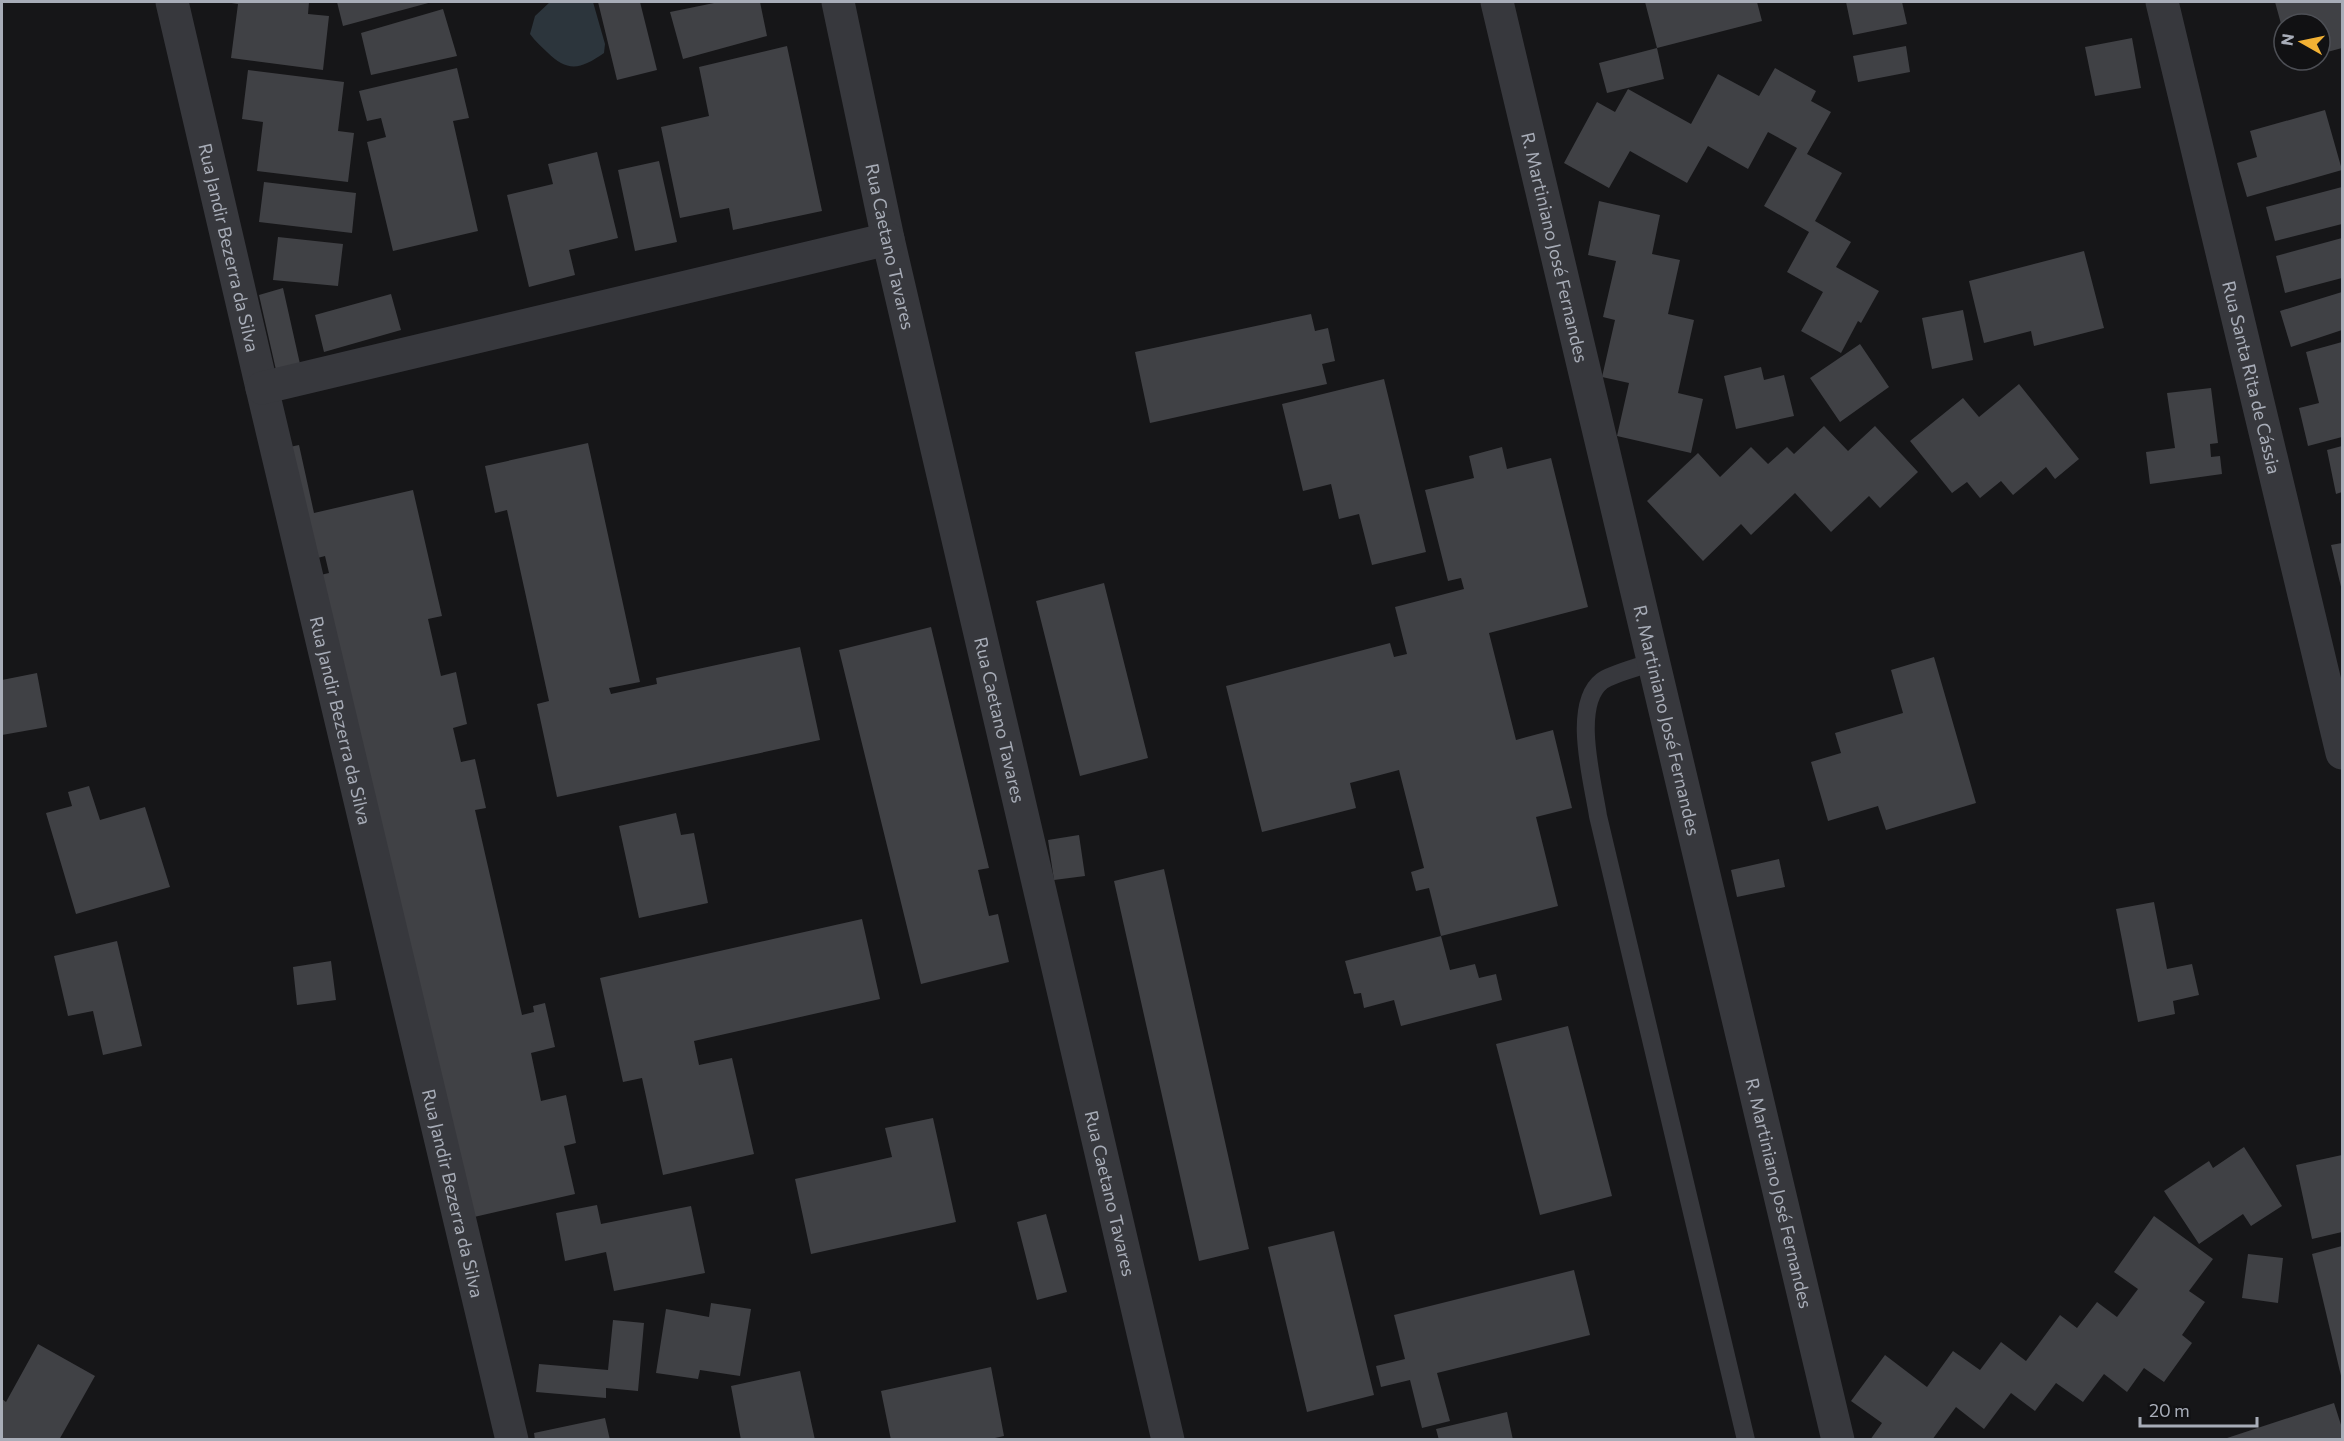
<svg xmlns="http://www.w3.org/2000/svg" width="2344" height="1441" font-family="Commissioner,sans-serif">
  <style>
    .water { fill: #2c353c }
    .building { fill: #404145 }
    .lines { fill: none; stroke-linecap: round; stroke-linejoin: round }
    .service { stroke: #37383d; stroke-width: 18 }
    .minor { stroke: #37383d; stroke-width: 33 }
    .labels { text-anchor: middle; dominant-baseline: central; stroke-width: 4.5; stroke-linejoin: round; paint-order: stroke }
    .street-label { font-size: 18px; fill: #a8adb8; stroke: #111113 }
  </style>
  <rect width="100%" height="100%" fill="#161618"/>
  <path class="water" d="M 550,2 L 593,2 L 605,44 L 604,53 C 581,69 568,73 547,52 C 541,46 535,41 530,34 L 535,16 Z"/>
  <path class="building" d="M 225,2 L 309,2 L 308,14 L 329,16 L 323,70 L 231,58 L 238,4 Z
    M 337,2 L 432,2 L 343,26 Z
    M 598,2 L 640,2 L 657,70 L 617,80 Z
    M 719,2 L 760,2 L 767,36 L 683,59 L 670,12 Z
    M 1645,2 L 1757,2 L 1762,21 L 1657,48 Z
    M 1846,2 L 1902,2 L 1907,24 L 1853,35 Z
    M 2275,2 L 2342,2 L 2342,48 L 2320,54 L 2320,24 L 2284,24 L 2283,31 Z
    M 443,9 L 457,56 L 371,75 L 361,33 Z
    M 2132,38 L 2141,88 L 2095,96 L 2085,47 Z
    M 787,46 L 822,211 L 733,230 L 729,208 L 680,218 L 661,127 L 709,116 L 699,67 Z
    M 1906,46 L 1910,72 L 1858,82 L 1853,56 Z
    M 1657,48 L 1664,79 L 1607,93 L 1599,63 Z
    M 457,68 L 469,118 L 453,121 L 478,231 L 393,251 L 367,142 L 386,137 L 381,118 L 367,121 L 359,91 Z
    M 1775,68 L 1816,91 L 1811,101 L 1831,112 L 1807,154 L 1842,173 L 1815,221 L 1851,242 L 1836,267 L 1879,291 L 1861,323 L 1858,321 L 1841,353 L 1801,331 L 1823,292 L 1787,272 L 1809,232 L 1764,206 L 1797,148 L 1768,132 L 1748,169 L 1708,146 L 1687,183 L 1630,151 L 1609,188 L 1564,163 L 1597,102 L 1615,112 L 1628,89 L 1691,124 L 1718,74 L 1759,96 Z
    M 248,70 L 344,82 L 338,131 L 354,133 L 348,182 L 257,171 L 263,122 L 242,119 Z
    M 2325,110 L 2342,170 L 2247,197 L 2237,163 L 2257,157 L 2250,131 Z
    M 597,152 L 618,238 L 569,250 L 575,275 L 529,287 L 507,195 L 553,184 L 548,164 Z
    M 659,161 L 677,242 L 635,251 L 618,170 Z
    M 264,182 L 356,193 L 352,233 L 259,222 Z
    M 2342,187 L 2342,224 L 2275,241 L 2266,207 Z
    M 1599,201 L 1660,215 L 1652,254 L 1680,260 L 1668,314 L 1694,320 L 1678,393 L 1703,399 L 1691,453 L 1617,436 L 1629,383 L 1602,377 L 1615,320 L 1603,317 L 1616,261 L 1588,255 Z
    M 278,237 L 343,244 L 338,286 L 273,280 Z
    M 2342,238 L 2342,278 L 2285,293 L 2276,256 Z
    M 2084,251 L 2104,328 L 2034,346 L 2031,331 L 1984,343 L 1969,281 Z
    M 283,288 L 300,364 L 276,370 L 259,295 Z
    M 2342,292 L 2342,330 L 2291,347 L 2280,311 Z
    M 391,294 L 401,330 L 324,352 L 315,315 Z
    M 1963,310 L 1973,360 L 1932,369 L 1922,318 Z
    M 1311,314 L 1315,331 L 1328,328 L 1335,361 L 1322,364 L 1327,384 L 1150,423 L 1135,352 Z
    M 2342,342 L 2342,437 L 2308,446 L 2299,408 L 2319,403 L 2306,352 Z
    M 1860,344 L 1889,387 L 1840,422 L 1810,378 Z
    M 1761,367 L 1764,380 L 1784,375 L 1794,416 L 1736,429 L 1724,376 Z
    M 1384,379 L 1426,552 L 1372,565 L 1359,514 L 1339,519 L 1331,484 L 1303,491 L 1282,404 Z
    M 2019,384 L 2079,459 L 2055,479 L 2046,467 L 2013,495 L 2001,481 L 1980,498 L 1967,482 L 1952,493 L 1910,441 L 1963,398 L 1979,417 Z
    M 2211,388 L 2218,443 L 2210,444 L 2211,457 L 2220,456 L 2222,474 L 2150,484 L 2146,452 L 2175,448 L 2167,393 Z
    M 1824,426 L 1848,451 L 1875,426 L 1918,472 L 1880,508 L 1869,496 L 1831,532 L 1795,493 L 1751,535 L 1741,524 L 1703,561 L 1647,501 L 1698,453 L 1720,477 L 1751,447 L 1768,464 L 1787,447 L 1794,454 Z
    M 588,443 L 640,682 L 609,688 L 611,694 L 657,684 L 656,678 L 800,647 L 820,740 L 557,797 L 537,704 L 549,701 L 507,510 L 495,513 L 485,466 Z
    M 299,445 L 314,513 L 413,490 L 442,616 L 428,619 L 441,676 L 456,672 L 467,724 L 453,728 L 461,762 L 475,759 L 486,808 L 475,810 L 522,1015 L 534,1012 L 533,1006 L 545,1003 L 555,1047 L 531,1053 L 541,1101 L 566,1095 L 576,1143 L 564,1146 L 575,1194 L 461,1220 L 316,576 L 329,573 L 325,556 L 310,560 L 285,448 Z
    M 2342,446 L 2342,492 L 2336,494 L 2327,450 Z
    M 1502,447 L 1507,469 L 1551,458 L 1588,607 L 1489,633 L 1516,740 L 1553,730 L 1572,808 L 1536,817 L 1558,906 L 1441,936 L 1429,888 L 1416,891 L 1411,872 L 1424,868 L 1399,770 L 1350,783 L 1356,808 L 1262,832 L 1226,686 L 1390,643 L 1394,657 L 1407,654 L 1395,607 L 1464,589 L 1461,578 L 1448,581 L 1425,490 L 1474,478 L 1469,456 Z
    M 2342,543 L 2342,591 L 2331,545 Z
    M 1104,583 L 1148,758 L 1080,776 L 1036,601 Z
    M 931,627 L 989,868 L 978,870 L 989,916 L 998,914 L 1009,962 L 921,984 L 839,650 Z
    M 1934,657 L 1976,803 L 1886,830 L 1878,806 L 1828,821 L 1811,762 L 1841,753 L 1835,733 L 1903,713 L 1891,670 Z
    M 37,673 L 47,727 L 2,735 L 2,680 Z
    M 89,786 L 100,820 L 145,807 L 170,887 L 76,914 L 46,813 L 72,806 L 68,792 Z
    M 676,813 L 681,835 L 694,833 L 708,903 L 639,918 L 619,826 Z
    M 1079,835 L 1085,876 L 1054,880 L 1048,840 Z
    M 1779,859 L 1785,887 L 1737,897 L 1731,870 Z
    M 1164,869 L 1249,1249 L 1199,1261 L 1114,881 Z
    M 2154,902 L 2167,969 L 2192,964 L 2199,995 L 2173,1001 L 2175,1014 L 2138,1022 L 2116,909 Z
    M 862,919 L 880,999 L 694,1041 L 699,1065 L 732,1058 L 754,1154 L 663,1175 L 642,1078 L 623,1082 L 600,978 Z
    M 1441,936 L 1450,970 L 1475,964 L 1479,978 L 1496,974 L 1502,1000 L 1401,1026 L 1394,1000 L 1364,1008 L 1361,993 L 1354,994 L 1345,961 Z
    M 117,941 L 142,1046 L 103,1055 L 93,1011 L 68,1016 L 54,956 Z
    M 331,961 L 336,1000 L 297,1005 L 293,967 Z
    M 1568,1026 L 1612,1196 L 1540,1215 L 1496,1044 Z
    M 933,1118 L 956,1222 L 811,1254 L 795,1179 L 892,1157 L 885,1128 Z
    M 2244,1147 L 2282,1206 L 2251,1226 L 2243,1214 L 2199,1244 L 2164,1191 L 2209,1161 L 2213,1168 Z
    M 2342,1155 L 2342,1232 L 2312,1239 L 2296,1165 Z
    M 597,1205 L 601,1224 L 691,1206 L 705,1273 L 614,1291 L 606,1252 L 565,1261 L 556,1213 Z
    M 1046,1214 L 1067,1292 L 1037,1300 L 1017,1222 Z
    M 2154,1216 L 2213,1259 L 2189,1291 L 2205,1302 L 2182,1335 L 2192,1343 L 2164,1382 L 2144,1368 L 2127,1392 L 2104,1374 L 2083,1402 L 2056,1383 L 2035,1411 L 2011,1393 L 1984,1429 L 1956,1407 L 1932,1440 L 1870,1440 L 1882,1423 L 1851,1401 L 1885,1355 L 1927,1387 L 1953,1351 L 1980,1370 L 2001,1342 L 2026,1361 L 2060,1315 L 2077,1328 L 2097,1302 L 2117,1317 L 2138,1289 L 2114,1272 Z
    M 1334,1231 L 1374,1395 L 1307,1412 L 1268,1247 Z
    M 2342,1246 L 2342,1380 L 2312,1254 Z
    M 2248,1254 L 2283,1258 L 2278,1303 L 2242,1298 Z
    M 1574,1270 L 1590,1335 L 1437,1373 L 1450,1421 L 1422,1428 L 1410,1380 L 1381,1387 L 1376,1366 L 1405,1359 L 1394,1315 Z
    M 711,1303 L 751,1309 L 740,1376 L 700,1370 L 698,1379 L 656,1373 L 666,1309 L 709,1317 Z
    M 613,1320 L 644,1323 L 638,1391 L 606,1388 L 606,1398 L 536,1392 L 539,1364 L 608,1370 Z
    M 38,1344 L 95,1376 L 59,1440 L 2,1440 L 2,1399 L 6,1402 Z
    M 991,1367 L 1004,1436 L 986,1440 L 891,1440 L 881,1391 Z
    M 800,1371 L 815,1440 L 741,1440 L 731,1386 Z
    M 2334,1403 L 2342,1428 L 2342,1440 L 2221,1440 Z
    M 1507,1412 L 1513,1440 L 1439,1440 L 1436,1429 Z
    M 605,1418 L 610,1440 L 535,1440 L 534,1433 Z"/>
  <g class="lines">
    <path class="service" d="M 1655,661 C 1643,666 1611,674 1602,681 C 1571,705 1593,782 1598,816 L 1746,1440"/>
    <g class="minor">
      <path id="s1" d="M 172,2 L 262,388 L 512,1440"/>
      <path id="s2" d="M 838,2 L 888,239 L 1168,1440"/>
      <path id="s3" d="M 1497,2 L 1838,1440"/>
      <path id="s4" d="M 2162,2 L 2342,753"/>
      <path d="M 262,388 L 888,239"/>
    </g>
  </g>
  <g class="labels">
    <g class="street-label">
      <text stroke="none"><textPath href="#s1" startOffset="252">Rua Jandir Bezerra da Silva</textPath></text>
      <text stroke="none"><textPath href="#s2" startOffset="250">Rua Caetano Tavares</textPath></text>
      <text stroke="none"><textPath href="#s3" startOffset="252">R. Martiniano José Fernandes</textPath></text>
      <text stroke="none"><textPath href="#s4" startOffset="386">Rua Santa Rita de Cássia</textPath></text>
      <text stroke="none"><textPath href="#s3" startOffset="738">R. Martiniano José Fernandes</textPath></text>
      <text stroke="none"><textPath href="#s1" startOffset="738">Rua Jandir Bezerra da Silva</textPath></text>
      <text stroke="none"><textPath href="#s2" startOffset="736">Rua Caetano Tavares</textPath></text>
      <text stroke="none"><textPath href="#s3" startOffset="1224">R. Martiniano José Fernandes</textPath></text>
      <text stroke="none"><textPath href="#s1" startOffset="1224">Rua Jandir Bezerra da Silva</textPath></text>
      <text stroke="none"><textPath href="#s2" startOffset="1222">Rua Caetano Tavares</textPath></text>
    </g>
  </g>
  <rect width="2344" height="1441" fill="none" stroke="#a8adb8" stroke-width="6"/>
  <g transform="translate(2302 42) rotate(279)"><circle r="28" fill="#111113" stroke="#4d4f55" stroke-width="1.5"/>
  <path d="M0-4.5L10 22L0 15L-10 22Z" fill="#f2b134"/>
  <text y="-9" font-size="16" font-weight="bold" text-anchor="middle" fill="#a8adb8">N</text>
  </g>
  <path d="M2140 1417v9h117v-9" fill="none" stroke="#a8adb8" stroke-width="3"/>
  <text x="2149" y="1417" font-size="18" fill="#a8adb8" stroke="#111113" stroke-width="4.5" paint-order="stroke">20 m</text>
</svg>
